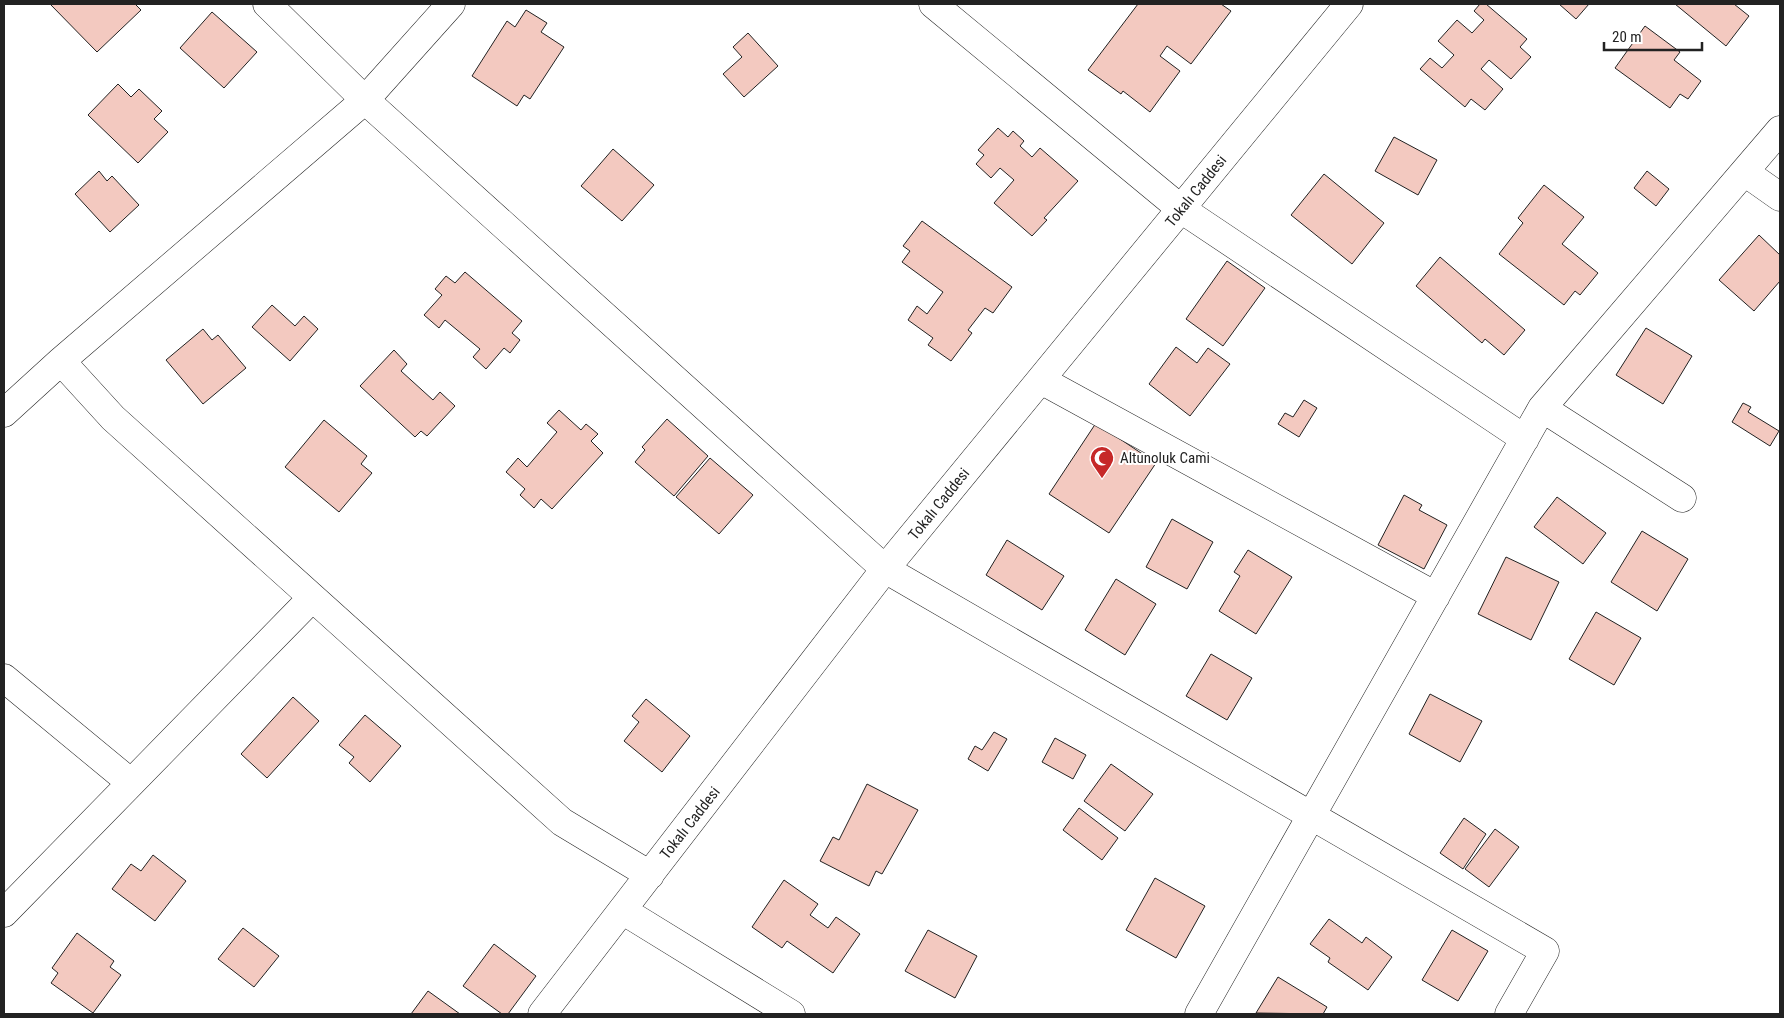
<svg xmlns="http://www.w3.org/2000/svg" width="1784" height="1018" font-family="'Roboto Condensed',sans-serif">
  <style>
    .building { fill: #f3c9c0; stroke: #222 }
    .lines { fill: none; stroke-linecap: round; stroke-linejoin: round }
    .minor-casing { stroke: #222; stroke-width: 29 }
    .minor { stroke: #fff; stroke-width: 28 }
    .labels { text-anchor: middle; dominant-baseline: central; stroke-width: 4; stroke-linejoin: round; paint-order: stroke }
    .street-label { font-size: 15px; fill: #222; stroke: #fff }
    .poi-label { font-size: 15px; fill: #222; stroke: #fff; text-anchor: start }
  </style>
  <rect width="100%" height="100%" fill="#fff"/>
  <path class="building" d="M 50,4 L 135,4 L 141,10 L 97,52 Z
    M 1138,4 L 1221,4 L 1231,11 L 1191,64 L 1167,46 L 1160,56 L 1180,71 L 1150,112 L 1123,91 L 1121,94 L 1088,70 Z
    M 1480,4 L 1486,4 L 1527,39 L 1520,47 L 1531,57 L 1511,79 L 1489,60 L 1481,69 L 1503,89 L 1485,110 L 1471,99 L 1465,107 L 1420,69 L 1430,58 L 1442,68 L 1454,55 L 1438,41 L 1457,20 L 1472,33 L 1484,20 L 1474,11 Z
    M 1559,4 L 1589,4 L 1576,19 Z
    M 1675,4 L 1734,4 L 1749,16 L 1726,46 Z
    M 526,10 L 547,23 L 541,32 L 564,47 L 530,99 L 524,95 L 517,106 L 472,76 L 507,21 L 515,27 Z
    M 212,12 L 257,52 L 224,88 L 180,48 Z
    M 1645,26 L 1680,52 L 1674,60 L 1701,81 L 1688,99 L 1680,94 L 1670,108 L 1615,68 Z
    M 748,33 L 778,66 L 744,97 L 723,74 L 742,57 L 733,47 Z
    M 118,84 L 131,97 L 139,89 L 162,111 L 154,119 L 168,132 L 138,163 L 88,115 Z
    M 998,128 L 1008,137 L 1013,131 L 1024,141 L 1020,146 L 1032,157 L 1040,148 L 1078,181 L 1044,218 L 1047,220 L 1032,236 L 994,203 L 1014,180 L 1000,168 L 991,178 L 976,164 L 984,155 L 978,150 Z
    M 1394,137 L 1437,160 L 1418,195 L 1375,171 Z
    M 613,149 L 654,185 L 622,221 L 581,186 Z
    M 99,171 L 107,181 L 112,176 L 139,205 L 110,232 L 75,194 Z
    M 1647,171 L 1669,189 L 1656,206 L 1634,188 Z
    M 1324,174 L 1384,223 L 1352,264 L 1291,215 Z
    M 1544,185 L 1584,217 L 1562,244 L 1598,273 L 1580,295 L 1575,291 L 1564,305 L 1499,254 L 1523,223 L 1518,218 Z
    M 922,221 L 1012,287 L 993,313 L 985,308 L 968,330 L 972,333 L 951,361 L 928,345 L 933,338 L 908,320 L 917,306 L 927,314 L 943,292 L 902,262 L 910,251 L 903,246 Z
    M 1759,235 L 1780,255 L 1780,281 L 1754,311 L 1719,280 Z
    M 1440,257 L 1525,330 L 1504,355 L 1485,339 L 1482,343 L 1416,286 Z
    M 1227,261 L 1265,288 L 1223,346 L 1186,319 Z
    M 465,272 L 522,321 L 512,333 L 520,340 L 510,353 L 504,348 L 486,369 L 473,357 L 480,349 L 445,320 L 439,328 L 424,315 L 442,295 L 435,289 L 446,276 L 455,283 Z
    M 272,305 L 295,326 L 304,316 L 318,329 L 290,361 L 252,327 Z
    M 1646,328 L 1692,356 L 1663,404 L 1616,375 Z
    M 203,329 L 212,340 L 218,335 L 246,368 L 203,404 L 166,360 Z
    M 1176,347 L 1197,363 L 1208,348 L 1230,364 L 1190,416 L 1149,384 Z
    M 394,350 L 407,364 L 401,371 L 433,400 L 440,392 L 455,406 L 427,436 L 421,431 L 415,437 L 360,386 Z
    M 1304,400 L 1317,408 L 1299,437 L 1278,424 L 1285,413 L 1293,417 Z
    M 1743,403 L 1751,407 L 1748,412 L 1779,431 L 1770,446 L 1732,422 Z
    M 559,410 L 581,430 L 586,424 L 598,434 L 591,441 L 603,453 L 552,509 L 541,499 L 534,508 L 520,495 L 525,489 L 506,472 L 518,458 L 527,467 L 557,432 L 547,423 Z
    M 667,419 L 708,456 L 674,496 L 635,462 L 645,450 L 642,447 Z
    M 324,420 L 367,456 L 361,464 L 372,473 L 339,512 L 285,467 Z
    M 1096,423 L 1156,463 L 1109,533 L 1049,494 Z
    M 710,458 L 753,495 L 719,534 L 676,497 Z
    M 1404,495 L 1422,505 L 1419,510 L 1447,525 L 1424,569 L 1378,545 Z
    M 1557,497 L 1606,533 L 1583,564 L 1534,527 Z
    M 1172,519 L 1213,542 L 1187,589 L 1146,567 Z
    M 1642,531 L 1688,559 L 1657,611 L 1611,582 Z
    M 1007,540 L 1064,576 L 1042,610 L 986,575 Z
    M 1248,550 L 1292,577 L 1256,634 L 1219,611 L 1240,576 L 1234,572 Z
    M 1506,557 L 1559,582 L 1531,640 L 1478,614 Z
    M 1116,579 L 1156,604 L 1125,655 L 1085,630 Z
    M 1596,612 L 1641,638 L 1614,685 L 1569,659 Z
    M 1211,654 L 1252,678 L 1227,720 L 1186,696 Z
    M 1430,694 L 1482,721 L 1460,762 L 1409,734 Z
    M 293,697 L 319,721 L 267,778 L 241,754 Z
    M 646,699 L 690,736 L 662,772 L 624,741 L 639,722 L 632,716 Z
    M 365,715 L 401,746 L 370,782 L 349,763 L 354,757 L 339,745 Z
    M 994,732 L 1007,739 L 988,771 L 968,759 L 975,746 L 982,750 Z
    M 1055,738 L 1086,755 L 1073,779 L 1042,762 Z
    M 1111,764 L 1153,794 L 1125,831 L 1084,801 Z
    M 867,784 L 918,810 L 882,874 L 876,871 L 869,886 L 820,861 L 833,837 L 839,840 Z
    M 1079,808 L 1118,838 L 1102,860 L 1063,830 Z
    M 1464,818 L 1486,834 L 1463,869 L 1440,853 Z
    M 1495,829 L 1519,847 L 1489,887 L 1465,869 Z
    M 153,855 L 186,881 L 155,921 L 112,889 L 131,864 L 141,871 Z
    M 1155,878 L 1205,906 L 1176,958 L 1126,930 Z
    M 784,880 L 818,904 L 810,915 L 828,928 L 836,917 L 860,934 L 833,973 L 787,941 L 782,948 L 752,927 Z
    M 1329,919 L 1362,943 L 1366,937 L 1392,957 L 1368,990 L 1328,962 L 1330,958 L 1310,944 Z
    M 243,928 L 279,956 L 254,987 L 218,959 Z
    M 928,930 L 977,956 L 955,998 L 905,971 Z
    M 1452,930 L 1488,951 L 1458,1001 L 1422,980 Z
    M 77,933 L 114,961 L 110,967 L 121,975 L 93,1013 L 51,983 L 58,973 L 52,968 Z
    M 494,944 L 536,976 L 508,1014 L 502,1014 L 463,986 Z
    M 1278,977 L 1327,1007 L 1323,1014 L 1256,1013 Z
    M 428,991 L 460,1014 L 411,1014 Z"/>
  <g class="lines">
    <g class="minor-casing">
      <path id="minor" d="M 267,4 L 365,100 L 885,569 L 1545,951 L 1509,1014
        M 933,4 L 1181,209 L 1525,439
        M 1746,173 L 1780,197
        M 61,361 L 113,418 L 562,822 L 650,875
        M 1041,380 L 1436,596
        M 1542,408 L 1682,498
        M 4,413 L 61,361 L 365,100 L 451,4
        M 4,678 L 130,782
        M 622,910 L 791,1014
        M 4,913 L 312,598
        M 542,1014 L 885,569 L 1349,4
        M 1199,1014 L 1542,408 L 1780,130"/>
    </g>
    <use href="#minor" class="minor"/>
  </g>
  <defs>
    <g id="mosque-pin" transform="scale(1.25)"><path d="M0 17L-7.5 6A9.5 9.5 0 1 1 7.5 6Z" fill="#c62828" stroke="#fff"/><path d="M3.5-4.9A6 6 0 1 0 3.5 4.9A5 5 0 1 1 3.5-4.9Z" fill="#fff"/></g>
  </defs>
  <g fill-rule="evenodd">
    <use href="#mosque-pin" x="1102" y="458"/>
  </g>
  <g class="labels">
    <g class="street-label">
      <text transform="translate(1196 191) rotate(-51)">Tokalı Caddesi</text>
      <text transform="translate(939 504) rotate(-51)">Tokalı Caddesi</text>
      <text transform="translate(690 823) rotate(-52)">Tokalı Caddesi</text>
    </g>
    <g class="poi-label">
      <text x="1120" y="458">Altunoluk Cami</text>
    </g>
  </g>
  <rect width="1784" height="1018" fill="none" stroke="#222222" stroke-width="10"/>
  <path d="M1604 42v8h98v-8" fill="none" stroke="#222222" stroke-width="2.5"/>
  <text x="1612" y="42" font-size="15" fill="#222222" stroke="#ffffff" stroke-width="4" paint-order="stroke">20 m</text>
</svg>
